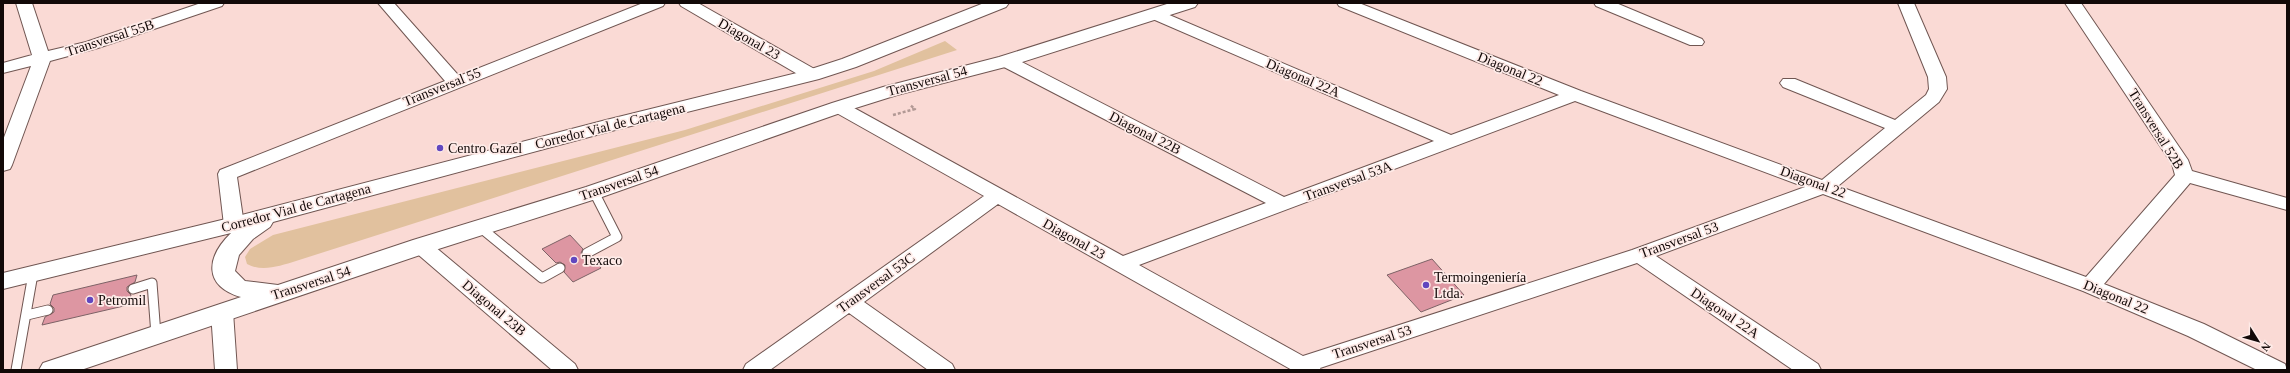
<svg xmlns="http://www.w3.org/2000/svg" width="2290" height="373" font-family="'Times New Roman',serif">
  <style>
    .green { fill: #e1c19e }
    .building { fill: #dd96a2; stroke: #7d6266 }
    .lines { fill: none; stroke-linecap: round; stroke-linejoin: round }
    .lane-casing { stroke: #705652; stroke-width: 11 }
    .street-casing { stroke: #705652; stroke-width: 2 }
    .primary-casing { stroke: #705652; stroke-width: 2 }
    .path { stroke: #b29995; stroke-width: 2.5; stroke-dasharray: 3 2; stroke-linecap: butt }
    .lane { stroke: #fff; stroke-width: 9 }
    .street { fill: #fff; fill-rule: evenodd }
    .primary { fill: #fff; fill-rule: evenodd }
    .poi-dot { fill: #6147bf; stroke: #feebe8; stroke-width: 1.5 }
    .labels { text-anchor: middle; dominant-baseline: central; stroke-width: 3.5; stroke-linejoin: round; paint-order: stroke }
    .street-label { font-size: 14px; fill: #120908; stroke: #feebe8 }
    .poi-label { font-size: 14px; fill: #120908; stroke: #feebe8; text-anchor: start }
  </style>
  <rect width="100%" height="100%" fill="#fadad5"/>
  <path class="green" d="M 945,41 L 957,50 L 296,261 C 280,266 262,272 247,264 L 245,257 L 250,249 L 273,235 L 685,130 L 874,71 Z"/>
  <path class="building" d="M 570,235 L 583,249 L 581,253 L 584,258 L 591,257 L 601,268 L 573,282 L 564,272 L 565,265 L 560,262 L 556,263 L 542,249 Z
    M 1432,259 L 1464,295 L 1421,312 L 1387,275 Z
    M 137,275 L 135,282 L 127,287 L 127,291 L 131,295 L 128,305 L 42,325 L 45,317 L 54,312 L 54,308 L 50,304 L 53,295 Z"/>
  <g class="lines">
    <g class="lane-casing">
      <path id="lane" d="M 481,228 L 542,278 L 560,268
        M 587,253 L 617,237 L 594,192
        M 133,289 L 152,283 L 156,335
        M 27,315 L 48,310
        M 16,370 L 33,274"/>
    </g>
    <g class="street-casing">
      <path id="street" d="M 16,3 L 32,3 L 48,51 L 86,42 L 201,3 L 224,3 L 222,6 L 98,48 L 50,61 L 12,165 L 10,169 L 3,171 L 3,140 L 31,66 L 3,73 L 3,63 L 32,55 Z
        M 378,3 L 394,3 L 459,76 L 643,3 L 665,3 L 663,6 L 237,177 L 244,225 L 241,230 L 234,232 L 227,230 L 224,225 L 218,174 L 220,170 L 445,81 Z
        M 679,3 L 698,3 L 818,71 L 820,75 L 818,79 L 806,79 L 681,6 Z
        M 1337,3 L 1359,3 L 1581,91 L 1822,180 L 1885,128 L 1783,87 L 1780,83 L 1783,79 L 1795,79 L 1895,120 L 1926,95 L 1929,89 L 1928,77 L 1898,3 L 1914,3 L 1946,77 L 1947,89 L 1939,102 L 1838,186 L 2086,277 L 2175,175 L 2172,164 L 2065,3 L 2081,3 L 2188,160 L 2192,171 L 2287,198 L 2287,210 L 2190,183 L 2104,284 L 2204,324 L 2285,364 L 2287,370 L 2257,370 L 2188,336 L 2083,291 L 1823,194 L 1656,256 L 1818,364 L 1821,370 L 1793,370 L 1637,263 L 1320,368 L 1321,370 L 1292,370 L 998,204 L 864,302 L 952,364 L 955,370 L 928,370 L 849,313 L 770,370 L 743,370 L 746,364 L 984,196 L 833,111 L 830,107 L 833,103 L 845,103 L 1123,256 L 1266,203 L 1000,65 L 998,61 L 1000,57 L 1012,57 L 1284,197 L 1434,141 L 1148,17 L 1146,14 L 1148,11 L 1160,11 L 1451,135 L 1559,95 L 1339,6 ZM 1575,101 L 1805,187 L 1632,250 L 1303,356 L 1139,265 Z
        M 1594,3 L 1616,3 L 1702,39 L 1704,42 L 1702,45 L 1690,45 L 1596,6 Z
        M 421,239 L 428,241 L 575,364 L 578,370 L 552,370 L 414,251 L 411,246 L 414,241 Z
        M 222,304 L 230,307 L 233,312 L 237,370 L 215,370 L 211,312 L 214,307 Z"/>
    </g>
    <g class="primary-casing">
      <path id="primary" d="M 984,3 L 1009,3 L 1006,7 L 856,67 L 819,79 L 619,129 L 273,222 L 270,227 L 253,239 L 239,255 L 235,271 L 245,281 L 278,285 L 413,240 L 586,187 L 832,103 L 883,87 L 999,57 L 1170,3 L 1198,3 L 1195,7 L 1013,65 L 897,95 L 846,111 L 602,197 L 429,252 L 81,370 L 39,370 L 43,363 L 241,297 C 203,286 206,257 231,233 L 3,289 L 3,273 L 234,217 L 606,120 L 805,71 L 842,59 Z"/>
    </g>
    <path class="path" d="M 893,115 L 915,109 L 910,105"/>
    <use href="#lane" class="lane"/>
    <use href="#street" class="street"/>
    <use href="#primary" class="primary"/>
  </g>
  <g class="poi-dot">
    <circle cx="440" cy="148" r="4"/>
    <circle cx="574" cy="260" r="4"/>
    <circle cx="1426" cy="285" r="4"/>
    <circle cx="90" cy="300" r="4"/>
  </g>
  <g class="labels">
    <g class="street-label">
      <text transform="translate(110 38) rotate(-18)">Transversal 55B</text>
      <text transform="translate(749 39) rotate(30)">Diagonal 23</text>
      <text transform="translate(1510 69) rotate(22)">Diagonal 22</text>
      <text transform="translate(1303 78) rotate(23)">Diagonal 22A</text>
      <text transform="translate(927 81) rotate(-15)">Transversal 54</text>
      <text transform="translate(442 87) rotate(-22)">Transversal 55</text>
      <text transform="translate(610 126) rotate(-14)">Corredor Vial de Cartagena</text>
      <text transform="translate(2156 129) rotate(58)">Transversal 52B</text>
      <text transform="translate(1145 133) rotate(27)">Diagonal 22B</text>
      <text transform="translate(1348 181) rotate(-20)">Transversal 53A</text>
      <text transform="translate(1813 182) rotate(20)">Diagonal 22</text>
      <text transform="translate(619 183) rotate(-19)">Transversal 54</text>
      <text transform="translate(296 208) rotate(-15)">Corredor Vial de Cartagena</text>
      <text transform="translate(1074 239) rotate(29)">Diagonal 23</text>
      <text transform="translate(1679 240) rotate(-20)">Transversal 53</text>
      <text transform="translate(311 283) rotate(-18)">Transversal 54</text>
      <text transform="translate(876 283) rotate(-36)">Transversal 53C</text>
      <text transform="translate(2116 297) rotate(22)">Diagonal 22</text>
      <text transform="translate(494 308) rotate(40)">Diagonal 23B</text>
      <text transform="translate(1725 313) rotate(34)">Diagonal 22A</text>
      <text transform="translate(1372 342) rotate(-18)">Transversal 53</text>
    </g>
    <g class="poi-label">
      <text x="448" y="148">Centro Gazel</text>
      <text x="582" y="260">Texaco</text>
      <text x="1434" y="277">Termoingeniería<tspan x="1434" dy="16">Ltda.</tspan></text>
      <text x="98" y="300">Petromil</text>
    </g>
  </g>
  <rect width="2290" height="373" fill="none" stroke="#120908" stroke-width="8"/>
  <g transform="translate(2258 341) rotate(127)" stroke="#feebe8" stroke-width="3" paint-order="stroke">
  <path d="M0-3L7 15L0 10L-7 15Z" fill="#120908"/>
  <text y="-6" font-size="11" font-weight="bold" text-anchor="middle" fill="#120908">N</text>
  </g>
</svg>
